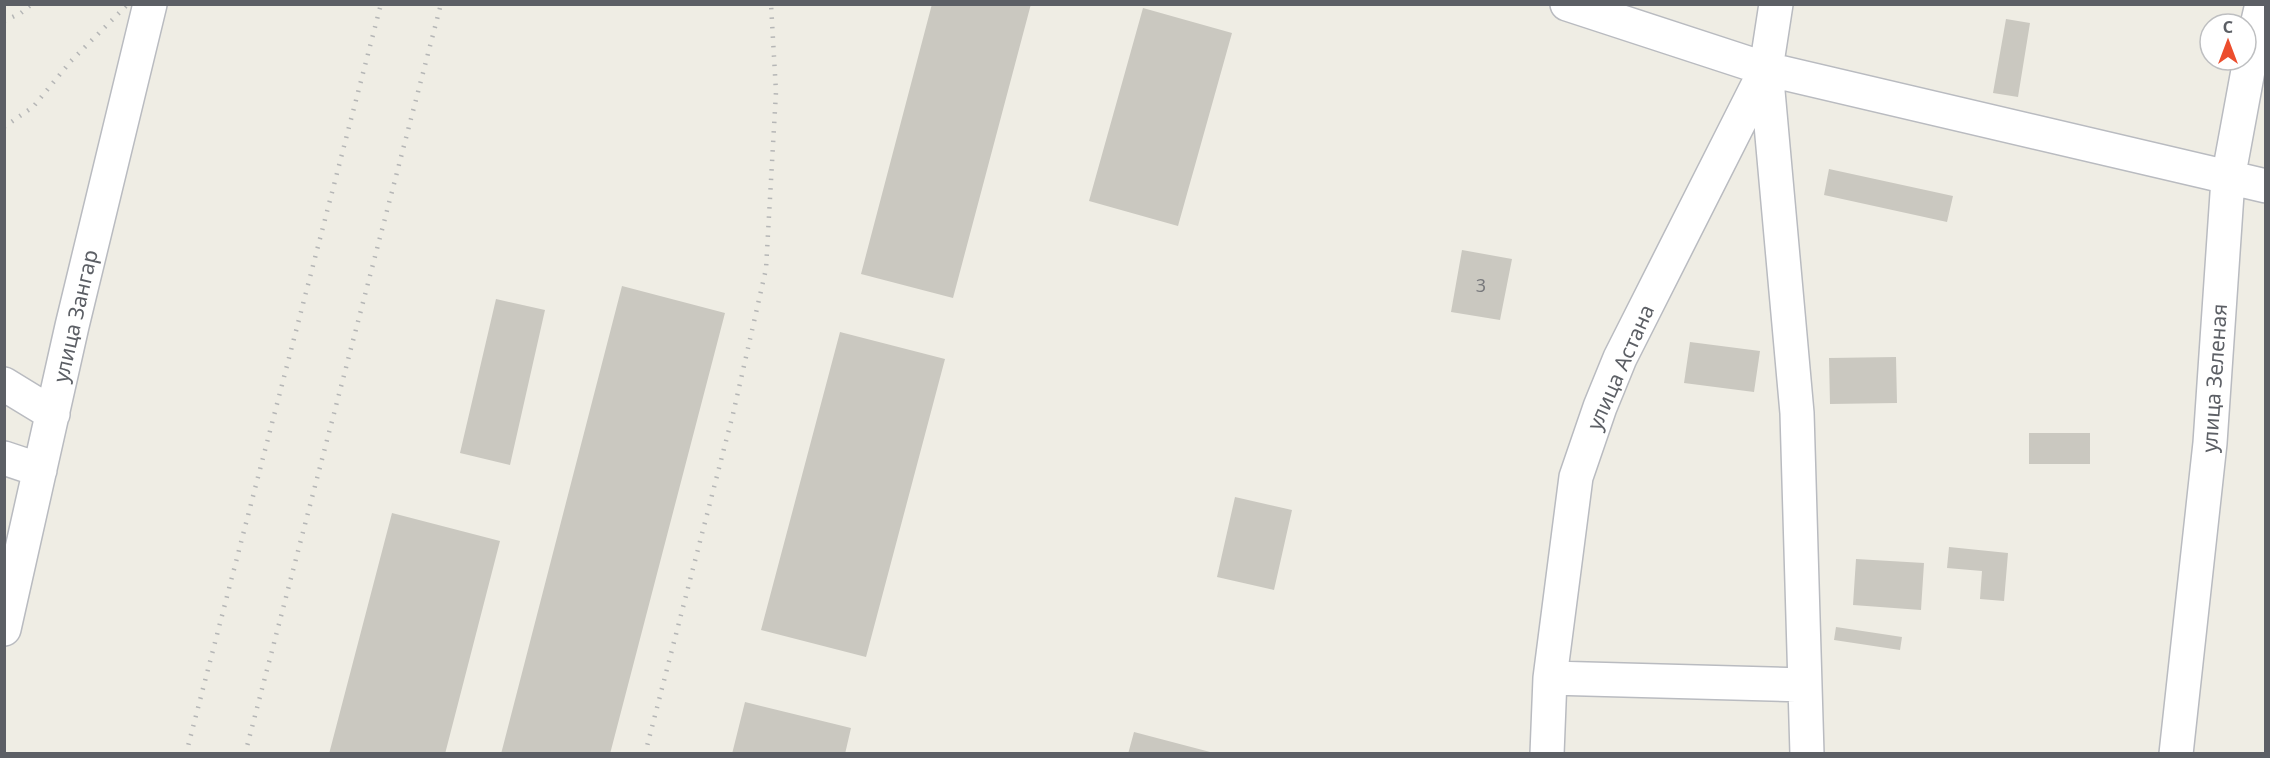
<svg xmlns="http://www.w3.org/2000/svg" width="2270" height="758" font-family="'Noto Sans',sans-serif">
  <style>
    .building { fill: #cac8c0 }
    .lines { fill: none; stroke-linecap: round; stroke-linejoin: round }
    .minor-casing { stroke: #b9bbc0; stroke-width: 36 }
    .minor { stroke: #fff; stroke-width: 33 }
    .rail { stroke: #b5b6b6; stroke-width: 4.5; stroke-dasharray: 1.5 8; stroke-linecap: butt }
    .labels { text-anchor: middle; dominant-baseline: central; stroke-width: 4.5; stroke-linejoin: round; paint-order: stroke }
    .number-label { font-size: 18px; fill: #78797c }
    .street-label { font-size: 21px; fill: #5c5f65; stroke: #fff }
  </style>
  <rect width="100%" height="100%" fill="#efede4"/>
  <path class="building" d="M 932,4 L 1031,4 L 953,298 L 861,274 Z
    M 1143,8 L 1232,33 L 1178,226 L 1089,201 Z
    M 2006,19 L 2030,23 L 2018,97 L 1993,93 Z
    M 1829,169 L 1953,196 L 1947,222 L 1824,195 Z
    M 1462,250 L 1512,259 L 1500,320 L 1451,312 Z
    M 622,286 L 725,313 L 610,754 L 501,754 Z
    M 496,299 L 545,310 L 510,465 L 460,453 Z
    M 840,332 L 945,359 L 866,657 L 761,630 Z
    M 1690,342 L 1760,351 L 1754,392 L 1684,383 Z
    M 1896,357 L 1897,403 L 1830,404 L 1829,358 Z
    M 2029,433 L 2090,433 L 2090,464 L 2029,464 Z
    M 1235,497 L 1292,510 L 1274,590 L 1217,577 Z
    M 392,513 L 500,541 L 445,754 L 329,754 Z
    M 1949,547 L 2008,553 L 2004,601 L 1980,599 L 1982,571 L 1947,568 Z
    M 1856,559 L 1924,563 L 1921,610 L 1853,605 Z
    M 1836,627 L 1902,637 L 1900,650 L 1834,640 Z
    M 745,702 L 851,728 L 845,754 L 732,754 Z
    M 1134,732 L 1214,753 L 1214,754 L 1128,754 Z"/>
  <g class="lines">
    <g class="minor-casing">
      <path id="minor" d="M 1567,4 L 1766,69 L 2266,186
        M 1766,69 L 1797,413 L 1807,754
        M 4,384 L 53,414
        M 4,458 L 40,470
        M 4,629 L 72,326 L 150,4
        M 1550,678 L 1805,685
        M 1547,754 L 1550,678 L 1576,477 L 1600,407 L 1620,358 L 1766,69 L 1776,4
        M 2176,754 L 2210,443 L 2228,179 L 2254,38 L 2262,4"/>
    </g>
    <use href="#minor" class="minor"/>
    <path class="rail" d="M 4,21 L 21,13 L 32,4
      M 4,127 L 33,107 L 71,61 L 128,4
      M 186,754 L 381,4
      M 245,754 L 441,4
      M 645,754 L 733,414 L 766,269 L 776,92 L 771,4"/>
  </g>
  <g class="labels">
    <g class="number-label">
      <text x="1481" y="285">3</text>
    </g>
    <g class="street-label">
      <text transform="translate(75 316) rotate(-77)">улица Зангар</text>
      <text transform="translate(1620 367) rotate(-66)">улица Астана</text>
      <text transform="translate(2214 378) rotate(-86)">улица Зеленая</text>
    </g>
  </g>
  <rect width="2270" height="758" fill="none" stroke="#5c5f65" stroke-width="12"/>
  <g transform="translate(2228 42)"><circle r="28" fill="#ffffff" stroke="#bebfc1" stroke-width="1.5"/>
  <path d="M0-4.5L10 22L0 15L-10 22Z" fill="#ec4d2d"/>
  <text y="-9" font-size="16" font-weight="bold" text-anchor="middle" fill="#5c5f65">С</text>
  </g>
</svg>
